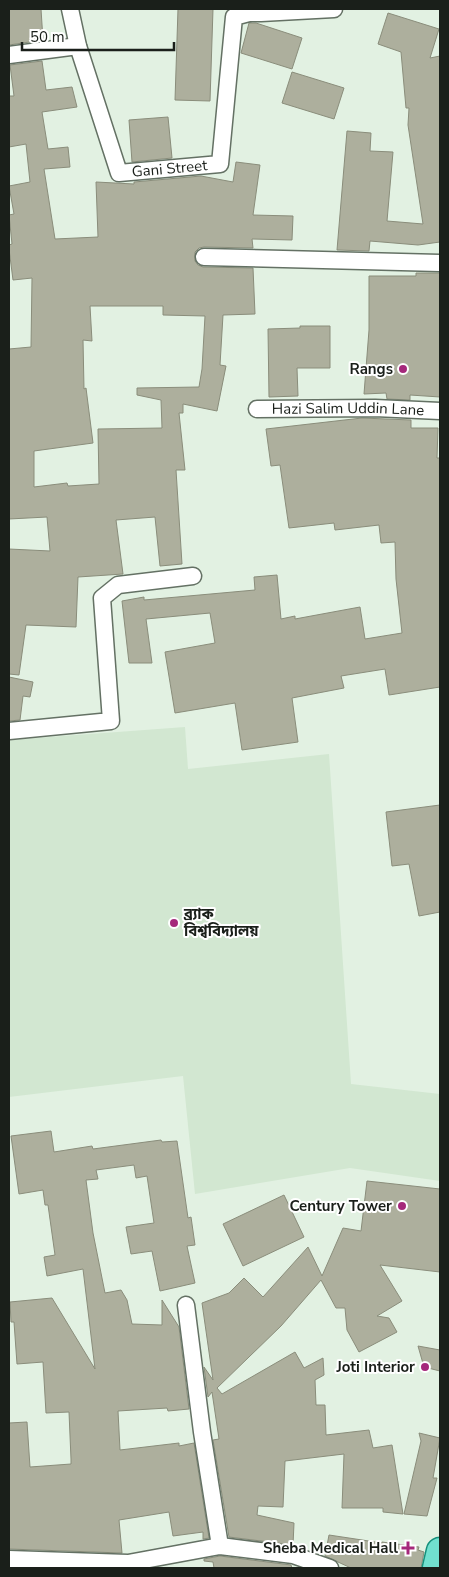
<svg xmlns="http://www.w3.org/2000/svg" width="449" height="1577" font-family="'Nunito Sans','Noto Sans Bengali',sans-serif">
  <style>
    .built { fill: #d2e7d1 }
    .building { fill: #adaf9d; stroke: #8a8d7b; fill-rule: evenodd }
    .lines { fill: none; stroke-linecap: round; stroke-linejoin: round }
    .street-casing { stroke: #647164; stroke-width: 19 }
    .primary-casing { stroke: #158f7b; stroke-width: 29 }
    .street { stroke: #fff; stroke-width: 16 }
    .primary { stroke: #71e0cf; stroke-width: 26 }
    .poi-dot { fill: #a5287b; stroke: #fff; stroke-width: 2 }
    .labels { text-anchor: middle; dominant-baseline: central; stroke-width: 4; stroke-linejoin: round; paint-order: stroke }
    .street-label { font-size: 15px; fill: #1a1f1a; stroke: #fff }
    .poi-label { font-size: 15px; font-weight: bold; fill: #1a1f1a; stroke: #fff; text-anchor: end }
  </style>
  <rect width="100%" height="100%" fill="#e2f1e2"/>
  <path class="built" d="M 185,727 L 188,769 L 329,754 L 351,1084 L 440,1094 L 440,1181 L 350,1168 L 195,1194 L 183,1076 L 9,1097 L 9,740 Z"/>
  <path class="building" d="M 9,9 L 41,9 L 43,40 L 9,45 Z
    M 178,9 L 213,9 L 210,101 L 175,100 Z
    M 388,13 L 439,29 L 430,58 L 440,56 L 440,242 L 418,245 L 370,241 L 369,251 L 337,250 L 347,131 L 371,133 L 370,151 L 393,152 L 387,221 L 423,224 L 408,125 L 409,108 L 406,108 L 401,52 L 378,44 Z
    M 249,23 L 256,23 L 302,38 L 292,69 L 241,53 Z
    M 42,61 L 46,90 L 72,87 L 77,107 L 42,112 L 48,149 L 68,147 L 70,167 L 44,169 L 55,239 L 98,237 L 96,182 L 134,184 L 134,182 L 201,176 L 233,182 L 236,162 L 260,165 L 253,215 L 293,216 L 292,240 L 252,239 L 253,248 L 204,247 L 199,248 L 195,252 L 195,261 L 198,265 L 203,267 L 253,268 L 255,314 L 223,315 L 220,365 L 226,366 L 217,411 L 183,404 L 183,413 L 179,413 L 185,470 L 176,470 L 182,564 L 160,566 L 155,517 L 116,520 L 123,574 L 78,577 L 76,627 L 26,625 L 19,675 L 9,674 L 9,549 L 50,551 L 47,517 L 9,519 L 9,349 L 31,347 L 32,278 L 13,280 L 9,249 L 9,245 L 12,244 L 9,215 L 14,214 L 9,186 L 30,182 L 26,144 L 9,147 L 9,96 L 14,96 L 10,65 ZM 90,306 L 163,306 L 163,315 L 205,316 L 202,369 L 199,387 L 137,388 L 137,395 L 161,400 L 162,428 L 98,429 L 99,484 L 68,486 L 67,483 L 34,487 L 34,451 L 93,443 L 86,388 L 84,389 L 83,340 L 92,341 Z
    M 292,72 L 344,88 L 334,119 L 282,103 Z
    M 168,117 L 172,158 L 132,162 L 129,120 Z
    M 416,273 L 440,273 L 440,397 L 410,395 L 410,400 L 387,399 L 386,393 L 364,394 L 369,330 L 369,276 L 416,276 Z
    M 300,326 L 330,326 L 330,368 L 297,368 L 298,396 L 269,397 L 268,329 L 300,328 Z
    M 362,418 L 411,420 L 411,428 L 438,428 L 437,458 L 440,458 L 440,687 L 389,695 L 385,669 L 341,676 L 344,688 L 292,698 L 298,742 L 242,750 L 235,703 L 175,713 L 165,652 L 215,643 L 210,613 L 146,619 L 152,663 L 129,663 L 122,601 L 144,597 L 144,600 L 255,590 L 254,577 L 277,575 L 281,619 L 295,616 L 295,619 L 360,607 L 365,639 L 402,633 L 396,579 L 395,542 L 381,543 L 379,525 L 335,530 L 334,523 L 289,528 L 280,465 L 271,466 L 266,429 Z
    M 9,677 L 33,682 L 30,697 L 23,696 L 20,720 L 9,721 Z
    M 440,805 L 440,912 L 419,916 L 409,864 L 392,866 L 386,812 Z
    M 51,1131 L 54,1152 L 92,1146 L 93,1149 L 161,1140 L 162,1142 L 177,1141 L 188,1218 L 191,1217 L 195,1245 L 187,1246 L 195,1283 L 160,1291 L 152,1251 L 131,1254 L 126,1227 L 154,1223 L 147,1176 L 136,1178 L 134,1165 L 96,1170 L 98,1179 L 86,1180 L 93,1233 L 105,1293 L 121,1290 L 127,1300 L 132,1324 L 162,1325 L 162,1300 L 179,1327 L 189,1409 L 168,1411 L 167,1408 L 118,1411 L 120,1450 L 179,1443 L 179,1446 L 194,1443 L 209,1538 L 203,1539 L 203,1532 L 173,1536 L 169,1512 L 119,1520 L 122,1553 L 9,1549 L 9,1423 L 27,1422 L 30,1467 L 71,1464 L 71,1459 L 69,1412 L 46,1413 L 43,1362 L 17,1364 L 14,1322 L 11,1322 L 10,1302 L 52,1298 L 95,1369 L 83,1269 L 47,1276 L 44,1257 L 55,1255 L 48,1205 L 45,1205 L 43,1190 L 19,1194 L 11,1136 Z
    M 367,1181 L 440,1189 L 440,1272 L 380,1265 L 402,1301 L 377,1316 L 389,1318 L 397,1332 L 359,1352 L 347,1330 L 345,1308 L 336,1308 L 321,1280 L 281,1326 L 217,1388 L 222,1394 L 295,1352 L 304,1368 L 323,1358 L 324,1375 L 315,1380 L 316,1405 L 325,1405 L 326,1435 L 369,1430 L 373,1448 L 392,1445 L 403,1514 L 383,1512 L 383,1508 L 342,1508 L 344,1454 L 285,1461 L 283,1507 L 258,1506 L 257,1515 L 294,1523 L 293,1545 L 229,1537 L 213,1440 L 219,1439 L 212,1392 L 208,1397 L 204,1367 L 213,1380 L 202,1303 L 229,1293 L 244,1278 L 263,1297 L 308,1247 L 322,1276 L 343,1228 L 361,1231 Z
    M 284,1195 L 304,1237 L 243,1266 L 223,1224 Z
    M 418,1346 L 440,1350 L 440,1371 L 424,1367 Z
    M 419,1433 L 440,1438 L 433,1478 L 437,1478 L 427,1516 L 404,1514 L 421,1441 Z
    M 329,1535 L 382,1543 L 382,1542 L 419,1547 L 418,1550 L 424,1552 L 421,1568 L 351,1568 L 325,1556 Z
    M 220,1556 L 291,1565 L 292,1568 L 214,1568 L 213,1562 L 204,1561 L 204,1559 Z"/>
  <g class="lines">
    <g class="street-casing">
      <g id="street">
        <path id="s1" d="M 70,9 L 78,46 L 119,173 L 220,164 L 234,17 L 249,13"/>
        <path d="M 248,9 L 249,13 L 261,13 L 334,9"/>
        <path d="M 9,55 L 78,46"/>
        <path d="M 204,257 L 440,263"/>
        <path id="s2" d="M 257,409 L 375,408 L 440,411"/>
        <path d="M 9,731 L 111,721 L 102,598 L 118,585 L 193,576"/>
        <path d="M 186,1305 L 202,1432 L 220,1546"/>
        <path d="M 9,1559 L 128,1563 L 220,1546 L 293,1555 L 330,1568"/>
      </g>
    </g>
    <g class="primary-casing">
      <path id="primary" d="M 436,1568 L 440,1551"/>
    </g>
    <use href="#street" class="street"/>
    <use href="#primary" class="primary"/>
  </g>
  <g class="poi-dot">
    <circle cx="403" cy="369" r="5"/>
    <circle cx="174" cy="923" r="5"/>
    <circle cx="402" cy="1206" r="5"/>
    <circle cx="425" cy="1367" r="5"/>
    <path d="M405.5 1540.5h5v5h5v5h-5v5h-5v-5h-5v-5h5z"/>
  </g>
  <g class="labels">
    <g class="street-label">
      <text stroke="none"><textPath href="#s1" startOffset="222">Gani Street</textPath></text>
      <text stroke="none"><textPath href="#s2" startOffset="91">Hazi Salim Uddin Lane</textPath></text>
    </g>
    <g class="poi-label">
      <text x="393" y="369">Rangs</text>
      <text x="184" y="914" text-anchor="start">ব্র্যাক<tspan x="184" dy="17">বিশ্ববিদ্যালয়</tspan></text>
      <text x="392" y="1206">Century Tower</text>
      <text x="415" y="1367">Joti Interior</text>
      <text x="398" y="1548">Sheba Medical Hall</text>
    </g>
  </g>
  <rect width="449" height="1577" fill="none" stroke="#1a1f1a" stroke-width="20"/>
  <path d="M22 42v8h152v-8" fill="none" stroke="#1a1f1a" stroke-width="2.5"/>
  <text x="30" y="42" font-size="15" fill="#1a1f1a" stroke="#ffffff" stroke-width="4" paint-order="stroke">50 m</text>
</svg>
